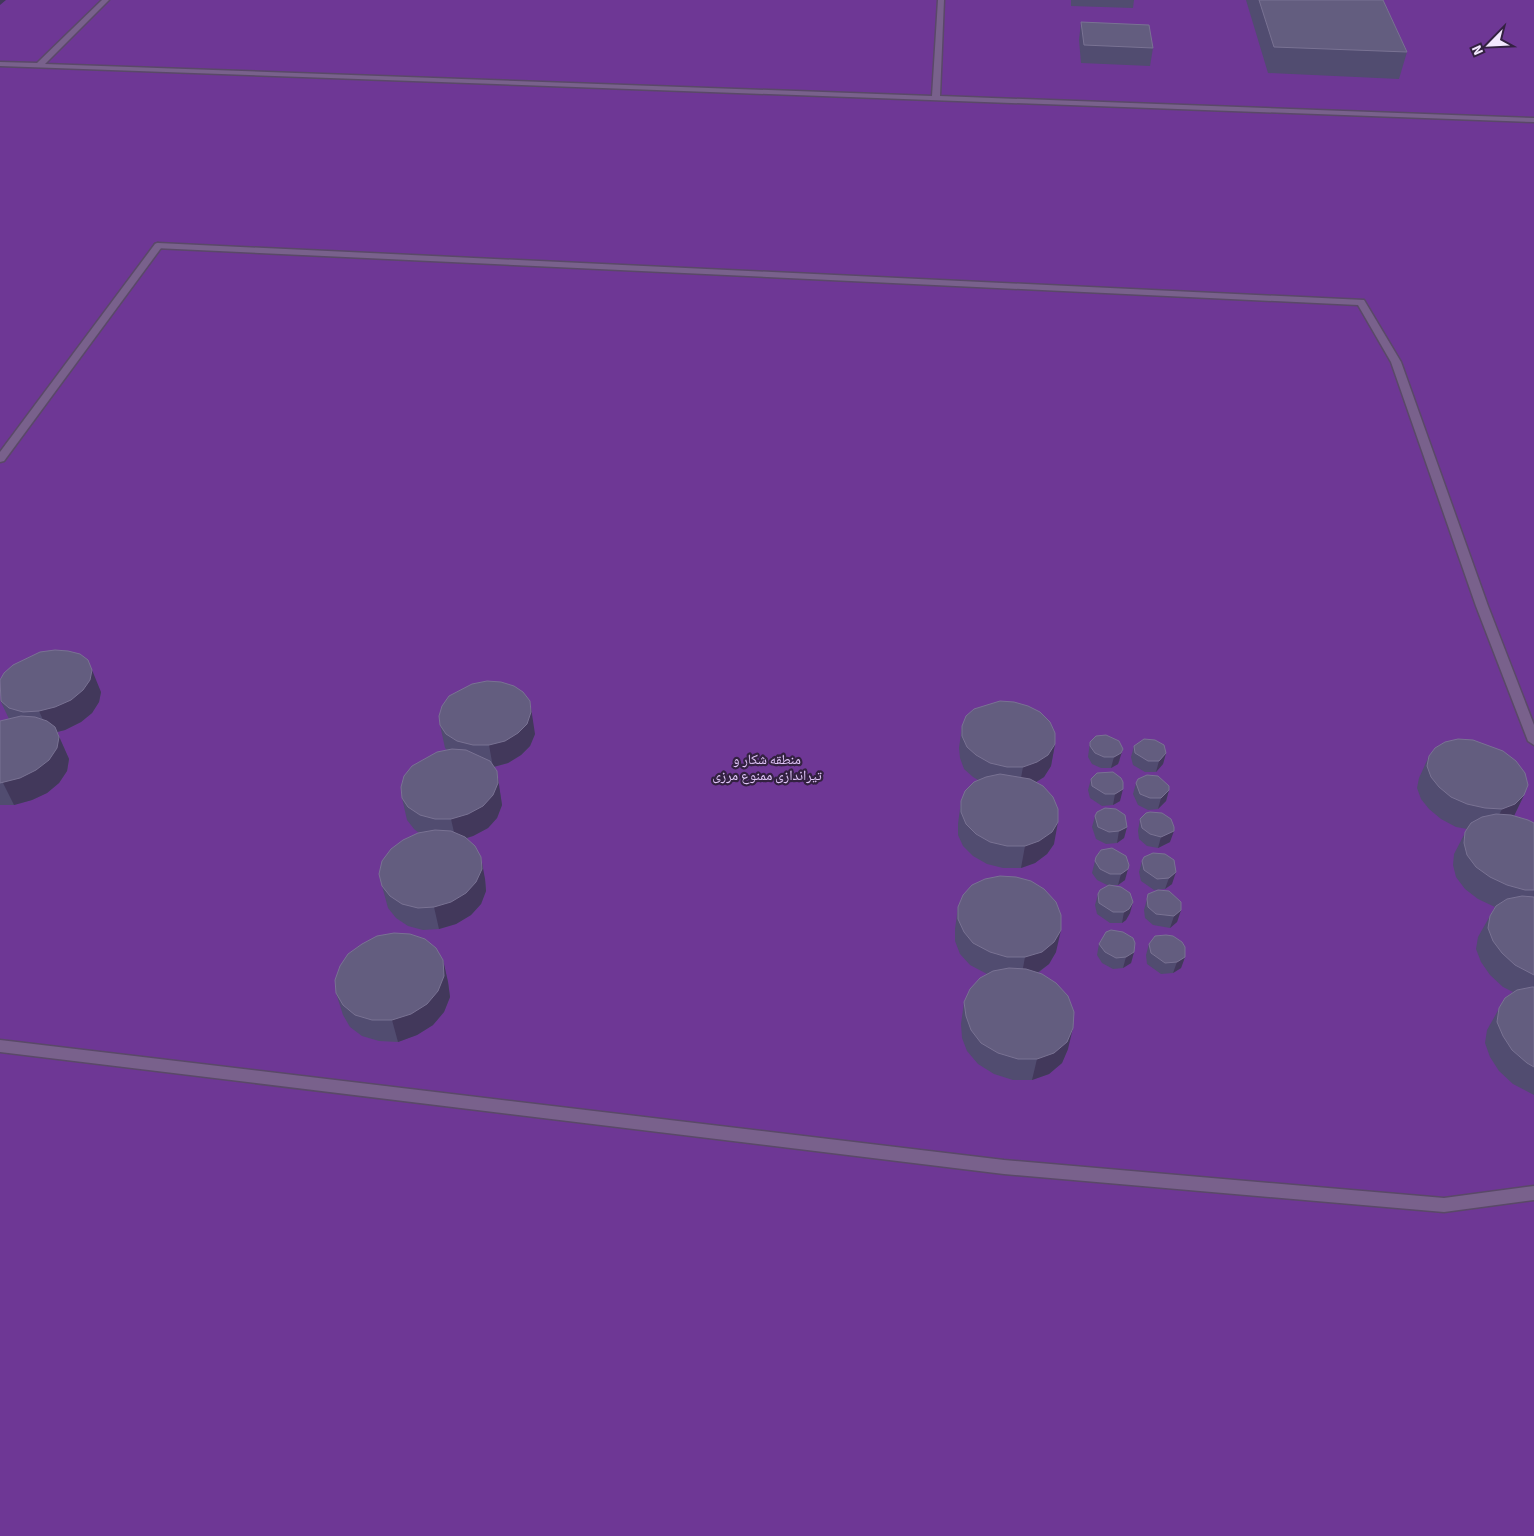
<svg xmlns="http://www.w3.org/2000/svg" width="1534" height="1536" font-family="'Source Sans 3','Noto Naskh Arabic',sans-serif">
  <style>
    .green { fill: #6e3795 }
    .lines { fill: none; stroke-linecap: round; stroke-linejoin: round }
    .service-casing { stroke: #5a4968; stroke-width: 3 }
    .minor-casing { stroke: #5a4968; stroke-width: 3 }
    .service { fill: #79618c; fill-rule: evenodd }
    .minor { fill: #79618c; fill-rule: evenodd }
    .wall { fill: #514c70 }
    .shaded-wall { fill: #42385b }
    .building { fill: #635d7f; stroke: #797293 }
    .labels { text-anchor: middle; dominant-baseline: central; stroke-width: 4.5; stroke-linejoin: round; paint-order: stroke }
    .park-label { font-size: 14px; fill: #e1c6f9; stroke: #332141 }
  </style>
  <rect width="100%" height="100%" fill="#3d2b4c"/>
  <path class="green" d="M 0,0 L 1534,0 L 1534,1536 L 0,1536 Z"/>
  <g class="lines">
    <g class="service-casing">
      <path id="service" d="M 102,0 L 109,0 L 45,64 L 932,96 L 938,0 L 944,0 L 940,96 L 1534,118 L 1534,122 L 0,66 L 0,62 L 37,63 Z
        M 158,243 L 1364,300 L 1401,362 L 1488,606 L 1534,725 L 1534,745 L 1528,741 L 1476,606 L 1391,362 L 1358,305 L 155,248 L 155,244 Z
        M 0,1040 L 1004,1160 L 1444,1198 L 1534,1186 L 1534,1200 L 1444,1212 L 1004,1174 L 0,1052 Z"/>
    </g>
    <g class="minor-casing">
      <path id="minor" d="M 158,243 L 162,246 L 161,248 L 4,461 L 0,462 L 0,452 L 155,244 Z"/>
    </g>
    <use href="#service" class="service"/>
    <use href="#minor" class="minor"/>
  </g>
  <path class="wall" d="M 1071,0 L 1134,0 L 1133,8 L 1071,6 Z
    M 1246,0 L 1383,0 L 1407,52 L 1399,79 L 1268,73 Z
    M 1081,22 L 1153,48 L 1150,66 L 1081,63 L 1079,40 Z
    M 101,692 L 99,702 L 92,713 L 81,722 L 65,730 L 57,732 L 69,759 L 67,771 L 59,783 L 47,793 L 32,800 L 14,805 L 0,805 L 0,721 L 9,719 L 0,700 Z
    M 440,725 L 535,734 L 530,746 L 521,755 L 508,763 L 494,767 L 500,793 L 502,805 L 497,818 L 488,828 L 473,836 L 467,838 L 485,879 L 486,891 L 481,904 L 471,915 L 456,924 L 439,929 L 423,930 L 408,926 L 396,918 L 388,908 L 382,886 L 419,833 L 414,829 L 407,820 L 402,798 L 447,750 L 445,748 Z
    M 962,726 L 1055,744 L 1051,766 L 1044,777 L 1036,782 L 1054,844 L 1047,854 L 1035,863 L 1021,868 L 1003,868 L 987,864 L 973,856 L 963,846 L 958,835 L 958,824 L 961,801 L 978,780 L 973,777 L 964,769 L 960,758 L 959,748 Z
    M 1090,742 L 1120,760 L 1118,764 L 1111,768 L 1101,768 L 1092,764 L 1088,757 Z
    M 1134,746 L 1166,753 L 1163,764 L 1156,772 L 1145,772 L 1133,765 L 1131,757 Z
    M 1429,756 L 1524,795 L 1514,816 L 1534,823 L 1534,1095 L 1513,1084 L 1499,1071 L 1490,1057 L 1485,1043 L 1487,1030 L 1505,998 L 1513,992 L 1503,987 L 1490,975 L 1481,962 L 1476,949 L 1478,937 L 1495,907 L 1478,899 L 1465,889 L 1456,877 L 1453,865 L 1454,854 L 1467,829 L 1456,827 L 1441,819 L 1429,809 L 1421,799 L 1417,788 L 1419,778 Z
    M 1113,772 L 1120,801 L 1113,805 L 1102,806 L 1090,798 L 1088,790 L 1091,779 Z
    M 1136,783 L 1169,790 L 1166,801 L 1158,809 L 1148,810 L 1138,805 L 1133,794 Z
    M 1095,816 L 1127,827 L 1124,838 L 1117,843 L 1106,844 L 1096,839 L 1092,827 Z
    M 1140,819 L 1170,842 L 1158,848 L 1147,846 L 1139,839 L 1138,831 Z
    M 1101,850 L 1125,880 L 1118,885 L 1107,885 L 1097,880 L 1092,873 L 1096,857 Z
    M 1153,853 L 1172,884 L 1165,889 L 1154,890 L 1141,881 L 1139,872 L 1142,861 Z
    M 1098,894 L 1130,913 L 1126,920 L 1122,923 L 1110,923 L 1097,914 L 1095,905 Z
    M 1147,899 L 1181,910 L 1177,922 L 1170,928 L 1153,925 L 1145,918 L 1144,910 Z
    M 958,907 L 1056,952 L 1049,964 L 1038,973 L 1068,1049 L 1062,1063 L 1049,1074 L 1032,1080 L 1013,1080 L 994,1074 L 978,1064 L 967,1051 L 962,1038 L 961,1024 L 964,1002 L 987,974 L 970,965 L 960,954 L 955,941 L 955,929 Z
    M 1099,944 L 1134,952 L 1131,963 L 1123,968 L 1113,969 L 1102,963 L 1097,955 Z
    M 1149,944 L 1185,957 L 1181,968 L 1173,973 L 1161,974 L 1147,964 L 1146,955 Z
    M 443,960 L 448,982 L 450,997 L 444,1012 L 433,1025 L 417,1035 L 398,1042 L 379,1041 L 362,1036 L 350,1027 L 343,1015 L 336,993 Z"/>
  <path class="shaded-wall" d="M 0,0 L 6,0 L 0,5 Z
    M 92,670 L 101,692 L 99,702 L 92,713 L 81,722 L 65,730 L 57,732 L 69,759 L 67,771 L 59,783 L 47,793 L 32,800 L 14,805 L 3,783 L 49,733 L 39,711 Z
    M 530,701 L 535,734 L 530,746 L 521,755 L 508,763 L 493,767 L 489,745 Z
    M 1055,744 L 1051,766 L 1044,777 L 1033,784 L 1019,789 L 1023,767 Z
    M 1123,749 L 1118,764 L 1111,768 L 1114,757 Z
    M 1166,753 L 1163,764 L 1156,772 L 1159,761 Z
    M 497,771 L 502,805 L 497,818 L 488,828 L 473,836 L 456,841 L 451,819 Z
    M 1123,789 L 1120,801 L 1113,805 L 1115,794 Z
    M 1169,790 L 1166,801 L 1158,809 L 1161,798 Z
    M 1524,795 L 1513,818 L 1491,831 L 1502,809 Z
    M 1058,822 L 1054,844 L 1047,854 L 1035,863 L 1021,868 L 1025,846 Z
    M 1127,827 L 1124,838 L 1117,843 L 1119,831 Z
    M 1174,831 L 1170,842 L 1158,848 L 1161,837 Z
    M 481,857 L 485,879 L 486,891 L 481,904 L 471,915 L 456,924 L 439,929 L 434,907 Z
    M 1128,869 L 1125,880 L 1118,885 L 1121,874 Z
    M 1176,872 L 1172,884 L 1165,889 L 1169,878 Z
    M 1133,902 L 1130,913 L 1126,920 L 1122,923 L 1124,912 Z
    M 1181,910 L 1177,922 L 1170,928 L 1174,916 Z
    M 1061,930 L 1056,952 L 1049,964 L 1037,973 L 1021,979 L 1025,957 Z
    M 1134,952 L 1131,963 L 1123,968 L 1126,957 Z
    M 1185,957 L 1181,968 L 1173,973 L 1177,962 Z
    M 443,960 L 448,982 L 450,997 L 444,1012 L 433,1025 L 417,1035 L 398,1042 L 392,1020 Z
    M 1073,1028 L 1068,1049 L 1062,1063 L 1049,1074 L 1032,1080 L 1037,1059 Z"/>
  <path class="building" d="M 1259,0 L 1383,0 L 1407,52 L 1274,47 Z
    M 1081,22 L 1149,25 L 1153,48 L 1084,45 Z
    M 55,650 L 68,651 L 80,654 L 88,660 L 92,670 L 90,680 L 83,690 L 71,700 L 55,707 L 39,711 L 23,712 L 9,708 L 1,701 L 0,680 L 4,673 L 13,665 L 40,652 Z
    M 487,681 L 501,682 L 514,686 L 523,692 L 530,701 L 531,712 L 527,724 L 518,733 L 505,741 L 489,745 L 473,745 L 457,741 L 446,734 L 440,725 L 439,716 L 442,706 L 449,696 L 472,684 Z
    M 1000,701 L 1014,702 L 1028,706 L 1040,712 L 1050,722 L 1055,733 L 1055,744 L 1048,755 L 1037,762 L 1023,767 L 1007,767 L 990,763 L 976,755 L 967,747 L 962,736 L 962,726 L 966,716 L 974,709 Z
    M 21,716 L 35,717 L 47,721 L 55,727 L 59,737 L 57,748 L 49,760 L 36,770 L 20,778 L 0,783 L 0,721 Z
    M 1106,735 L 1119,741 L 1123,749 L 1121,753 L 1114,757 L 1104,757 L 1095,753 L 1090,746 L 1090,742 L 1096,736 Z
    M 1144,739 L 1155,740 L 1164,745 L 1166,753 L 1159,761 L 1148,761 L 1135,753 L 1134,746 Z
    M 1458,739 L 1473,740 L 1503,751 L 1516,761 L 1525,773 L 1528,785 L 1524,795 L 1515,804 L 1502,809 L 1485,808 L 1467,804 L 1451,797 L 1439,787 L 1431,777 L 1427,766 L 1429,756 L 1435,748 L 1445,742 Z
    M 452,749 L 466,750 L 490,761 L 497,771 L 498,783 L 493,795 L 483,806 L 468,814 L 451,819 L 435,819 L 420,815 L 408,807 L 402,798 L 401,787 L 404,776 L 412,766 L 437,752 Z
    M 1113,772 L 1121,778 L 1123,782 L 1123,789 L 1115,794 L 1105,794 L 1092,786 L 1091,779 L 1097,773 Z
    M 1000,774 L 1030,779 L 1043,786 L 1053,797 L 1058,809 L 1058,822 L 1052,832 L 1039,841 L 1025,846 L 1007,846 L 990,842 L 976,834 L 966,824 L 961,812 L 961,801 L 965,791 L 974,782 L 986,777 Z
    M 1147,775 L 1158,776 L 1169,786 L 1169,790 L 1161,798 L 1150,798 L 1140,794 L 1136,783 L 1138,779 Z
    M 1105,808 L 1116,809 L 1125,815 L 1127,827 L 1119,831 L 1109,832 L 1098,827 L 1095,816 L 1097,812 Z
    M 1150,812 L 1162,813 L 1171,819 L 1174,827 L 1174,831 L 1161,837 L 1150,834 L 1142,828 L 1140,819 L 1146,813 Z
    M 1496,814 L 1511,815 L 1528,820 L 1534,823 L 1534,890 L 1525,890 L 1507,885 L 1490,877 L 1476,867 L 1467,855 L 1464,843 L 1465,832 L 1471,823 L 1482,817 Z
    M 435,830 L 451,831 L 465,837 L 475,846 L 481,857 L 482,869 L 476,882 L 466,893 L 451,902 L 434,907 L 418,908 L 402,904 L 390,896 L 382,886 L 379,874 L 382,861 L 391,849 L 403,840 L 418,833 Z
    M 1112,848 L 1126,856 L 1129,865 L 1128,869 L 1121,874 L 1110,874 L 1100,869 L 1095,861 L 1096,857 L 1101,850 Z
    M 1153,853 L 1165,854 L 1174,860 L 1176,872 L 1169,878 L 1157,879 L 1144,870 L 1142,861 L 1144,857 Z
    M 1000,876 L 1016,877 L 1031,881 L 1044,889 L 1056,902 L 1061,915 L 1061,930 L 1054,942 L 1042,952 L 1025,957 L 1007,957 L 990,952 L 973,943 L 964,932 L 958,919 L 958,907 L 963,895 L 972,885 L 985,879 Z
    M 1109,885 L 1121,887 L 1130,893 L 1133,902 L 1129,909 L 1124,912 L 1113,912 L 1099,903 L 1098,894 L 1100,890 Z
    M 1158,890 L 1169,891 L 1181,902 L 1181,910 L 1174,916 L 1156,914 L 1148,907 L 1147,899 L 1148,894 Z
    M 1522,896 L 1534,897 L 1534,975 L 1515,965 L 1502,953 L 1493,941 L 1488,928 L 1490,916 L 1496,906 L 1507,899 Z
    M 1111,930 L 1123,932 L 1133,938 L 1135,943 L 1134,952 L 1126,957 L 1116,958 L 1105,952 L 1099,944 L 1106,932 Z
    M 394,933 L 410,934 L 425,939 L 436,948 L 443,960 L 444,976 L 438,991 L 427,1004 L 411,1014 L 392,1020 L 372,1020 L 355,1015 L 343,1005 L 336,993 L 335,980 L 340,966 L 348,954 L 362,944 L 377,936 Z
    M 1166,935 L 1173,936 L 1182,942 L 1185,947 L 1185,957 L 1177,962 L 1165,963 L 1151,953 L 1149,944 L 1155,936 Z
    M 1009,968 L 1026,969 L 1042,974 L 1056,983 L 1068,996 L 1074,1012 L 1073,1028 L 1067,1042 L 1054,1053 L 1037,1059 L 1018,1059 L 998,1053 L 981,1043 L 971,1030 L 966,1016 L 964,1002 L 970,989 L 980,978 L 993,971 Z
    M 1532,987 L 1534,987 L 1534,1067 L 1527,1063 L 1512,1050 L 1503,1036 L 1497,1022 L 1499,1008 L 1505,998 L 1517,990 Z"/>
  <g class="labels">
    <g class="park-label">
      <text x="767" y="760">منطقه شکار و<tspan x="767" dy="16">تیراندازی ممنوع مرزی</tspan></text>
    </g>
  </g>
  <g transform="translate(1489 45) rotate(246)" stroke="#332141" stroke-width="4" paint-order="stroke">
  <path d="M0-4L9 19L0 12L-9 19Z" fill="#f3e8fe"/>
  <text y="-8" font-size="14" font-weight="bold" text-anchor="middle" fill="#f3e8fe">N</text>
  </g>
</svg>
